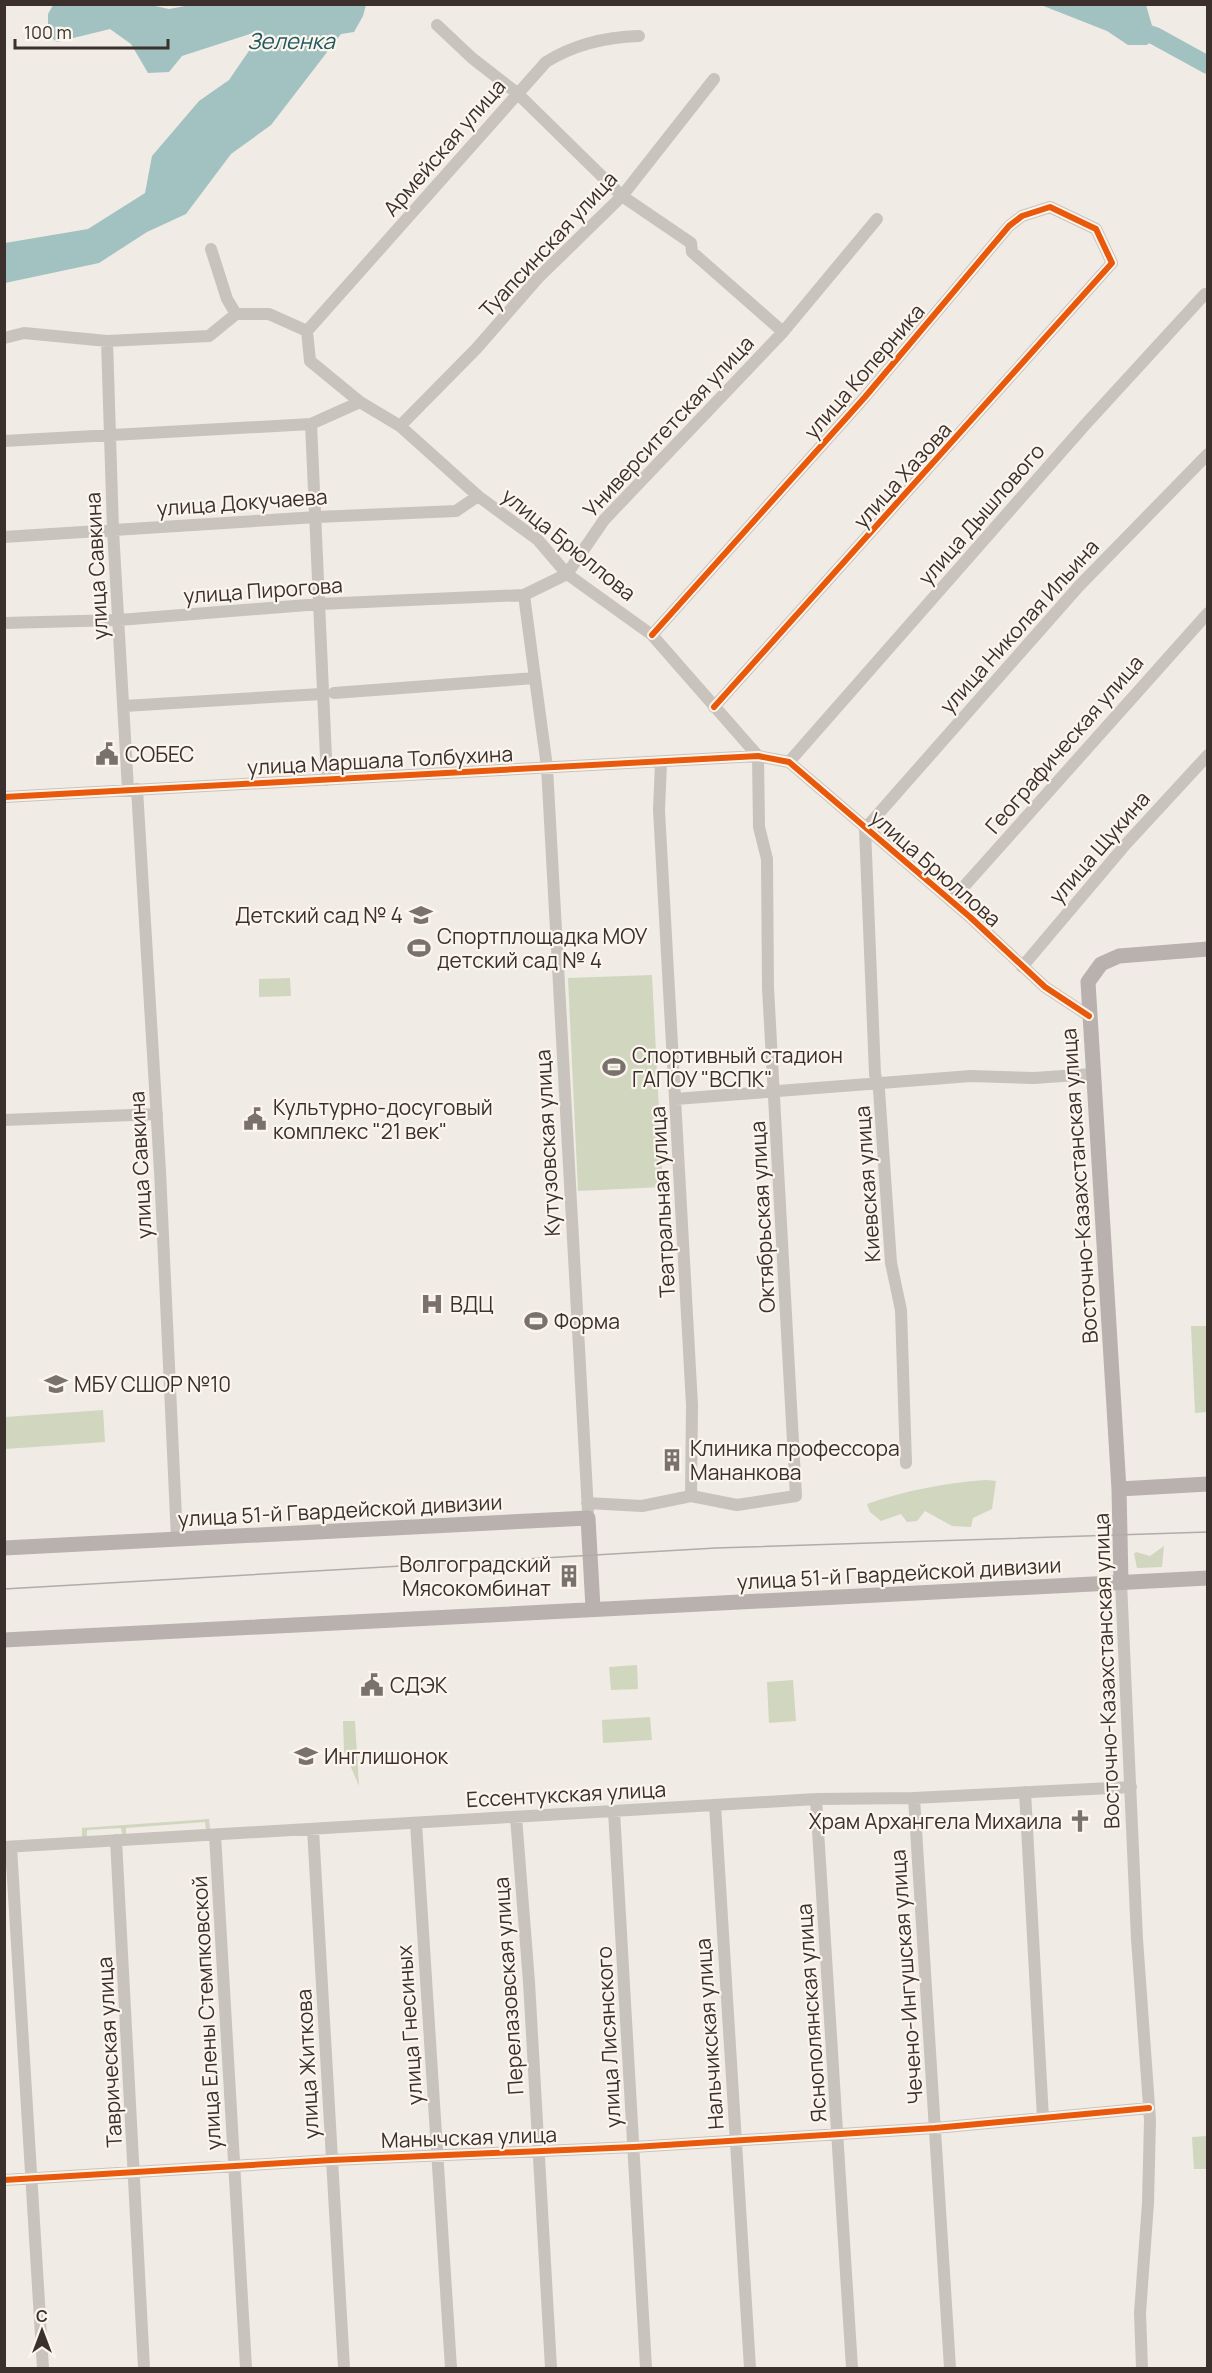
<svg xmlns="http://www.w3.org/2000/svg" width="1212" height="2373" font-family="Manrope,sans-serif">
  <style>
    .green { fill: #d1d6bf }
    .water { fill: #a1c2c1 }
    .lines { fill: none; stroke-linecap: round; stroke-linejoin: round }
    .river { stroke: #a1c2c1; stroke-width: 18 }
    .minor { stroke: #c9c3be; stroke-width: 12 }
    .major { stroke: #b8b1ad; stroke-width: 15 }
    .tram { stroke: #b1aca8; stroke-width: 1.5 }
    .cycleway-casing { stroke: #fbf5ee; stroke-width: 10 }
    .cycleway { stroke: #e8590c; stroke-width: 6 }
    .labels { text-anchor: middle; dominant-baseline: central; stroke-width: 4.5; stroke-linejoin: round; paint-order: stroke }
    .street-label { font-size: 21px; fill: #3b302b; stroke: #fbf5ee }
    .poi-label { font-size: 21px; fill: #3b302b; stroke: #fbf5ee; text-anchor: start }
    .water-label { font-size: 22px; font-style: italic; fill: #1f5a5e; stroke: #fbf5ee }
  </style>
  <rect width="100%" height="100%" fill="#f0ebe5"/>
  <path class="green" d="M 652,975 L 663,1187 L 578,1191 L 568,978 Z
    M 290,978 L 291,996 L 259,997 L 259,979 Z
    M 1191,1326 L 1207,1326 L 1207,1412 L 1195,1413 Z
    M 103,1410 L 105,1442 L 5,1449 L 5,1417 Z
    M 986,1480 L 996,1481 L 992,1509 L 973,1518 L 971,1527 L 952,1526 L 925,1511 L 917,1521 L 907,1522 L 901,1514 L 881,1521 L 870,1512 L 867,1504 C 907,1490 945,1483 986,1480 Z
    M 1164,1546 L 1162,1567 L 1137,1568 L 1134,1554 L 1136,1552 L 1150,1556 Z
    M 637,1665 L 638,1689 L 611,1690 L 609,1667 Z
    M 793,1680 L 796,1721 L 769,1723 L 767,1682 Z
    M 650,1717 L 652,1740 L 603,1743 L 602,1720 Z
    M 343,1721 L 355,1721 L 359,1786 L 344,1751 Z
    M 209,1819 L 210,1829 L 206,1829 L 205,1822 L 126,1828 L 126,1834 L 122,1834 L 121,1828 L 87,1830 L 87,1837 L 82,1837 L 82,1828 Z
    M 1207,2136 L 1207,2169 L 1194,2169 L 1192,2137 Z"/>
  <path class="water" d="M 146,4 L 169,9 L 196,4 L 366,5 L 363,16 L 354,32 L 341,34 L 271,125 L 231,154 L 186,214 L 147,232 L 99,263 L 5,283 L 5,243 L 88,229 L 145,193 L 152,156 L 199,101 L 229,80 L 253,45 L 256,32 L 182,56 L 169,72 L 148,73 L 131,44 L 110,29 L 57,42 L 48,35 L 48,14 L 53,5 Z
    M 1041,5 L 1146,5 L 1155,36 L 1147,45 L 1128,45 L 1107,31 Z"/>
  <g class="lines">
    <path class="river" d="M 1134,29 L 1155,36 L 1208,65"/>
    <path class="minor" d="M 437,25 L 472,58 L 517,93 L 622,196 L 691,243 L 692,252 L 783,332
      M 211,249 L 227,299 L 236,314 L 269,314 L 307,331 L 310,361 L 360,402 L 400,426 L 478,496 L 538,540 L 567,574 L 652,635 L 758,756
      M 307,331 L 546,62 C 575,44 605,37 639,36
      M 4,338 L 24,333 L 107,341 L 209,336 L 236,314
      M 107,341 L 113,530 L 128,790
      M 311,424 L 327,780
      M 400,426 L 476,349 L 538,278 L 622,196 L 714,79
      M 4,441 L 311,424 L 360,402
      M 4,537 L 317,517 L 456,511 L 478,496
      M 4,623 L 119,620 L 320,604 L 524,595
      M 652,635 L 865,397 L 1009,226 L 1022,216 L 1050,207 L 1096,229 L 1112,263 L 714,707
      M 535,678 L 547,767 L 588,1511
      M 334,693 L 535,678 L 524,595 L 567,574 L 604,520 L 783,332 L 877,219
      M 124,706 L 321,694
      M 789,762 L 1084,426 L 1205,294
      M 661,763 L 659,810 L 692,1405 L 691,1496
      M 137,789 L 160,1171 L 177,1539
      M 4,797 L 758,756 L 789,762 L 970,917 L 1045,987 L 1089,1016
      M 951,901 L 1208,613
      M 1022,967 L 1126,844 L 1208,755
      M 676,1099 L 971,1076 L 1034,1078 L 1092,1074
      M 4,1120 L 157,1114
      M 906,1463 L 901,1310 L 891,1263 L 879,1090 L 875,1074 L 865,829 L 1079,586 L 1208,454
      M 587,1503 L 642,1506 L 691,1496 L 737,1505 L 796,1496 L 768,988 L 767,859 L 759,827 L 758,756
      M 1121,1582 L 1137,1939 L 1150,2120 L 1148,2203 L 1140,2313 L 1142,2368
      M 1025,1792 L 1043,2118
      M 914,1798 L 950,2368
      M 816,1799 L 852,2368
      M 715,1805 L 750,2368
      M 614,1811 L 646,2368
      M 516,1817 L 529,1982 L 551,2368
      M 416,1823 L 451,2368
      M 313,1829 L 344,2368
      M 215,1835 L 246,2368
      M 116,1840 L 144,2368
      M 4,1847 L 816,1799 L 914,1798 L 1131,1787
      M 11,1847 L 43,2368
      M 4,2180 L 332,2160 L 634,2147 L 935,2128 L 1149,2108"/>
    <path class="major" d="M 1119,1489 L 1208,1484
      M 4,1548 L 588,1518 L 593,1608
      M 1121,1582 L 1119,1489 L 1088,982 L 1101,964 L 1119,956 L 1208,949
      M 4,1640 L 1208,1578"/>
    <path class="tram" d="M 4,1589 L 716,1548 L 1208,1532"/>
    <g class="cycleway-casing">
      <path id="cycleway" d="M 652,635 L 865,397 L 1009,226 L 1022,216 L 1050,207 L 1096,229 L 1112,263 L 714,707
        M 4,797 L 758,756 L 789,762 L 970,917 L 1045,987 L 1089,1016
        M 4,2180 L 332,2160 L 634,2147 L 935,2128 L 1149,2108"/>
    </g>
    <use href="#cycleway" class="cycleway"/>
  </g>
  <defs>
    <g id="civic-bare" transform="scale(1.8)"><path d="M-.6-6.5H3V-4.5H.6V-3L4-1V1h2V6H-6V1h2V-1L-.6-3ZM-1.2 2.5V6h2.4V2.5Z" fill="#7a716c" stroke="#fbf5ee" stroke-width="2.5" paint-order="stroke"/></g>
    <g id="school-bare" transform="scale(1.8)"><path d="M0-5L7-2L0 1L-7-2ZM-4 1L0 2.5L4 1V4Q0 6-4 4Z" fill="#7a716c" stroke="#fbf5ee" stroke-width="2.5" paint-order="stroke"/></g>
    <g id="stadium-bare" transform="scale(1.8)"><path d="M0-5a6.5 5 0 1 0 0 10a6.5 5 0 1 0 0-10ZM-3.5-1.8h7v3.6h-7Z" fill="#7a716c" stroke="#fbf5ee" stroke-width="2.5" paint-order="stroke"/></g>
    <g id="hospital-bare" transform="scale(1.8)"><path d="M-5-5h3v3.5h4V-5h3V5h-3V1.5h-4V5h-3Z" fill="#7a716c" stroke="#fbf5ee" stroke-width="2.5" paint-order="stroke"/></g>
    <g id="building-bare" transform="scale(1.8)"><path d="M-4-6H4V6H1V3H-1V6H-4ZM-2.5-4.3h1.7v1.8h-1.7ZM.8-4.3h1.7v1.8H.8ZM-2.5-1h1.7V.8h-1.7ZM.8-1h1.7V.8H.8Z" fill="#7a716c" stroke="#fbf5ee" stroke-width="2.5" paint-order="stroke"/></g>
    <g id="church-bare" transform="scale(1.8)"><path d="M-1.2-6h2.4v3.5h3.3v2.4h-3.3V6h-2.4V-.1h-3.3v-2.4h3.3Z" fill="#7a716c" stroke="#fbf5ee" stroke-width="2.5" paint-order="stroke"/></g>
  </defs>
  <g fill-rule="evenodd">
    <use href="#civic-bare" x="107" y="754"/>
    <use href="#school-bare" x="421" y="915"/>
    <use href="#stadium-bare" x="419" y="948"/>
    <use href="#stadium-bare" x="614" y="1067"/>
    <use href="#civic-bare" x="255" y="1119"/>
    <use href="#hospital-bare" x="432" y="1304"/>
    <use href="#stadium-bare" x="536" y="1321"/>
    <use href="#school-bare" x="56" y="1384"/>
    <use href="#building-bare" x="672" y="1460"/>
    <use href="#building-bare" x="569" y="1576"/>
    <use href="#civic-bare" x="372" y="1685"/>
    <use href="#school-bare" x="306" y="1756"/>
    <use href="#church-bare" x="1080" y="1821"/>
  </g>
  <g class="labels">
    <g class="street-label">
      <text transform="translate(444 147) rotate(-49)">Армейская улица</text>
      <text transform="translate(548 244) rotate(-47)">Туапсинская улица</text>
      <text transform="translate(864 371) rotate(-49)">улица Коперника</text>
      <text transform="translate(668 426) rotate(-47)">Университетская улица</text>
      <text transform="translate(902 475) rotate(-48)">улица Хазова</text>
      <text transform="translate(242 502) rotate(-4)">улица Докучаева</text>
      <text transform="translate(981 514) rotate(-49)">улица Дышлового</text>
      <text transform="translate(569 544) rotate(39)">улица Брюллова</text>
      <text transform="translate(96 566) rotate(-93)">улица Савкина</text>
      <text transform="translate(263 590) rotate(-4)">улица Пирогова</text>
      <text transform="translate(1019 626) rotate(-48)">улица Николая Ильина</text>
      <text transform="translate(1064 744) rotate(-49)">Географическая улица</text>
      <text transform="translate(380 760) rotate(-3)">улица Маршала Толбухина</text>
      <text transform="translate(1099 847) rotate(-49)">улица Щукина</text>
      <text transform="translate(936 868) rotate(41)">улица Брюллова</text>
      <text transform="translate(547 1143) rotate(-93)">Кутузовская улица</text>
      <text transform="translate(140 1165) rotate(-93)">улица Савкина</text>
      <text transform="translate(867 1184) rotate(-94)">Киевская улица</text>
      <text transform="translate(1079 1186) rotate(-94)">Восточно-Казахстанская улица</text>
      <text transform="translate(662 1202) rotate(-93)">Театральная улица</text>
      <text transform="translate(762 1217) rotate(-93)">Октябрьская улица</text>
      <text transform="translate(340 1510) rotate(-3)">улица 51-й Гвардейской дивизии</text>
      <text transform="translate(899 1573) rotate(-3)">улица 51-й Гвардейской дивизии</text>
      <text transform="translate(1106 1671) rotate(-92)">Восточно-Казахстанская улица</text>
      <text transform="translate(566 1794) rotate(-3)">Ессентукская улица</text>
      <text transform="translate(906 1977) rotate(-94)">Чечено-Ингушская улица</text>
      <text transform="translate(508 1986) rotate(-94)">Перелазовская улица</text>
      <text transform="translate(206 2013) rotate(-93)">улица Елены Стемпковской</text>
      <text transform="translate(811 2013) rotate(-94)">Яснополянская улица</text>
      <text transform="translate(409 2025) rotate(-94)">улица Гнесиных</text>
      <text transform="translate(709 2034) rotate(-94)">Нальчикская улица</text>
      <text transform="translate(608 2037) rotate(-93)">улица Лисянского</text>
      <text transform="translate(109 2052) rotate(-93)">Таврическая улица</text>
      <text transform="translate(307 2064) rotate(-93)">улица Житкова</text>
      <text transform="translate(469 2137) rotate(-2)">Манычская улица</text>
    </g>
    <g class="poi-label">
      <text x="125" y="754">СОБЕС</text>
      <text x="403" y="915" text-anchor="end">Детский сад № 4</text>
      <text x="437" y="936">Спортплощадка МОУ<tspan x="437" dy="24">детский сад № 4</tspan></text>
      <text x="632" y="1055">Спортивный стадион<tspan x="632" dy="24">ГАПОУ "ВСПК"</tspan></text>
      <text x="273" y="1107">Культурно-досуговый<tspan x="273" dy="24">комплекс "21 век"</tspan></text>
      <text x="450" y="1304">ВДЦ</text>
      <text x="554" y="1321">Форма</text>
      <text x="74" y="1384">МБУ СШОР №10</text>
      <text x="690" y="1448">Клиника профессора<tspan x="690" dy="24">Мананкова</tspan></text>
      <text x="551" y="1564" text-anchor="end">Волгоградский<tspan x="551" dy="24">Мясокомбинат</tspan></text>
      <text x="390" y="1685">СДЭК</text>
      <text x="324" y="1756">Инглишонок</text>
      <text x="1062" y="1821" text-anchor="end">Храм Архангела Михаила</text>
    </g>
    <g class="water-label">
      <text x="291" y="41">Зеленка</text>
    </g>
  </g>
  <rect width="1212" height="2373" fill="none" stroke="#3b302b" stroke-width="12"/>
  <g transform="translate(42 2331)" stroke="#fbf5ee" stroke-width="4.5" paint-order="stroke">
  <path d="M0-4.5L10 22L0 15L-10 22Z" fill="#3b302b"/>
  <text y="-9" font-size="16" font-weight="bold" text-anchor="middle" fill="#3b302b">С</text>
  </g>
  <path d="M15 39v9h153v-9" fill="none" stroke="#3b302b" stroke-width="3"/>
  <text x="24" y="39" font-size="18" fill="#3b302b" stroke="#fbf5ee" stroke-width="4.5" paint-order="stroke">100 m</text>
</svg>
